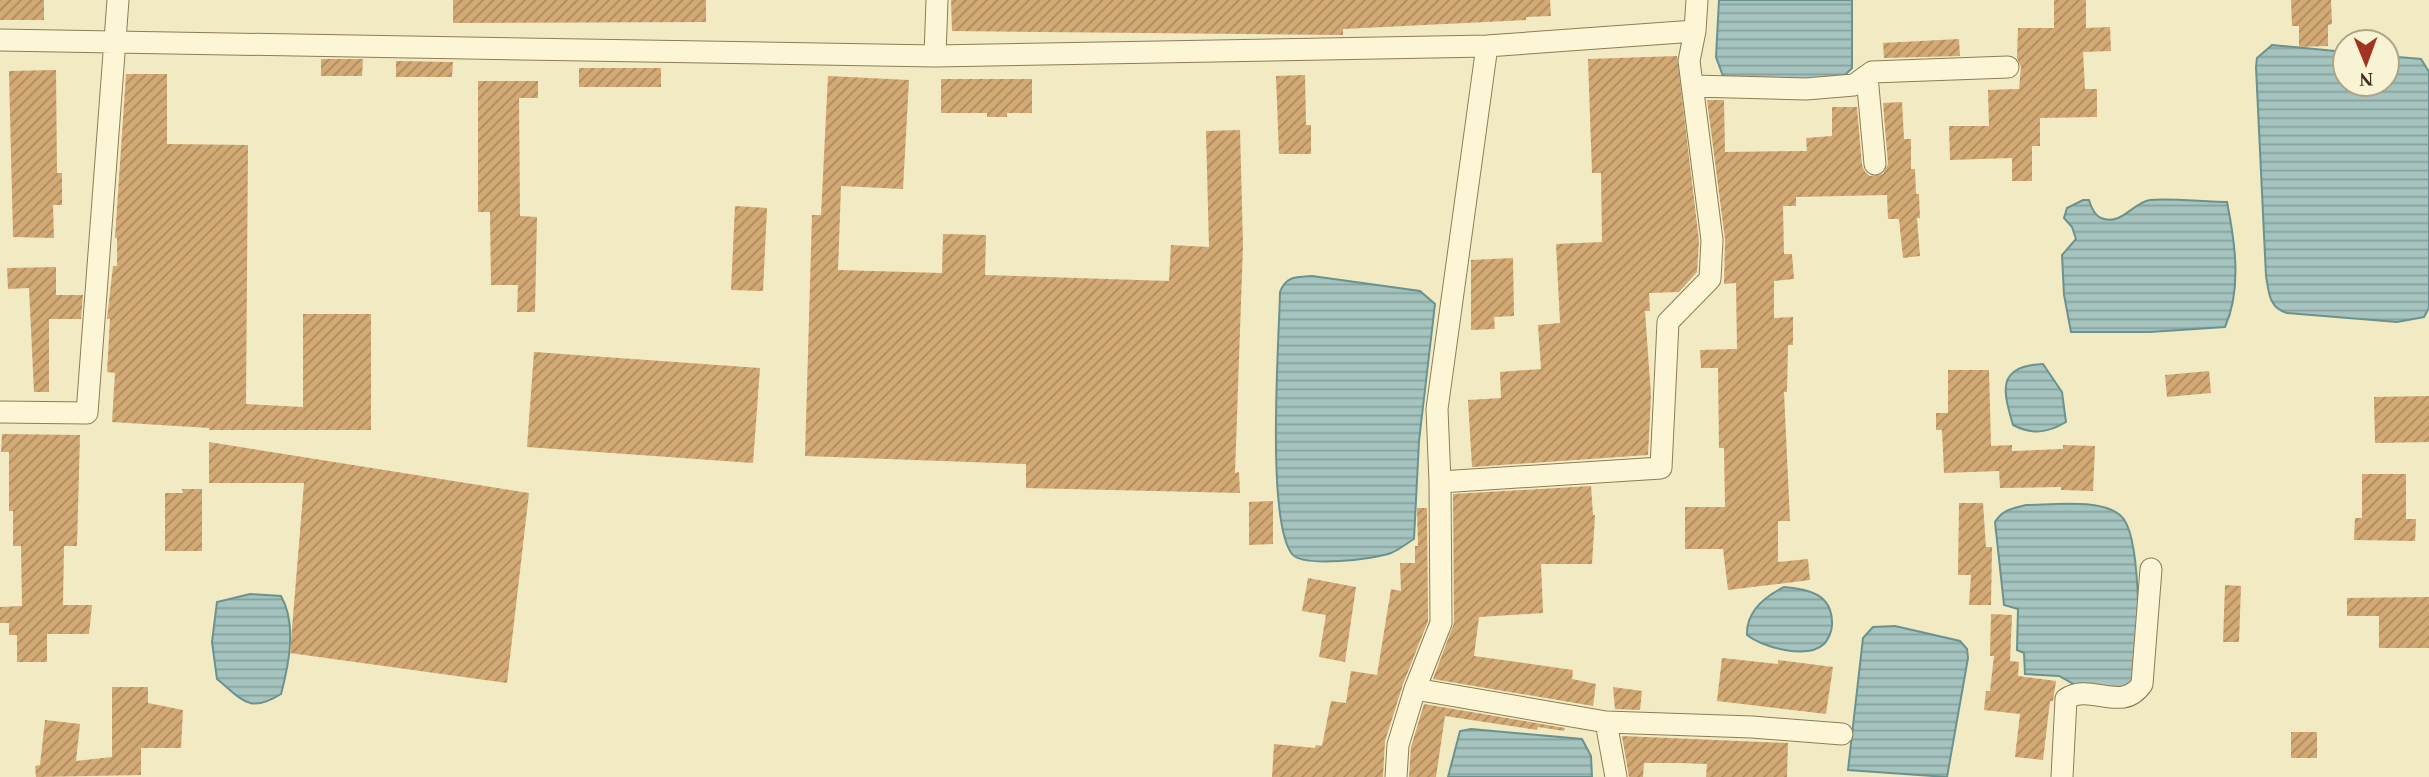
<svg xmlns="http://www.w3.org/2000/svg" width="2429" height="777" font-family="'Times New Roman',serif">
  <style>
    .water { fill: url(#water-rules); stroke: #6a938f; stroke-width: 2 }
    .building { fill: url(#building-hatch) }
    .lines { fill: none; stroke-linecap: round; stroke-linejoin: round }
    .street-casing { stroke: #8d7c57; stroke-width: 23 }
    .street { stroke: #fcf6d6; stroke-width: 21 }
  </style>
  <defs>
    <pattern id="water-rules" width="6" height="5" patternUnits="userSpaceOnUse" patternTransform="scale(1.75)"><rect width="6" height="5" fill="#a5c4bf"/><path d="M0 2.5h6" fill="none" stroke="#88a09b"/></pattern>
    <pattern id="building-hatch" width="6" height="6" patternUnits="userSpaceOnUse" patternTransform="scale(1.75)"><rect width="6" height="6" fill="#d3a974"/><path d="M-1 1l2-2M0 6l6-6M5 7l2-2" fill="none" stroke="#ac8a5f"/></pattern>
  </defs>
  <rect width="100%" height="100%" fill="#f2eac2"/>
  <path class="water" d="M 1719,0 L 1852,0 L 1852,68 L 1838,82 L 1731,80 L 1723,76 L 1716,57 Z
    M 2272,45 L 2345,52 L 2345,84 L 2387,84 L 2387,56 L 2421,59 L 2429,72 L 2429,308 L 2424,317 L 2397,322 L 2287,313 C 2269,308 2269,293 2266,276 L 2256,67 L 2257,58 Z
    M 2083,200 L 2089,200 C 2091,207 2094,215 2101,218 C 2122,226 2132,203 2150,200 C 2170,198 2206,202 2227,202 C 2235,242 2242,289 2225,327 L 2150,332 L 2071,332 L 2064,295 L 2062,255 L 2076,239 L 2072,227 L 2064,218 L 2067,208 Z
    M 1312,276 L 1420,291 L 1435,304 L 1419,441 L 1414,539 C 1407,543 1399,550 1391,553 C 1375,559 1303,568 1292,554 C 1266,520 1279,342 1280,292 C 1286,276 1296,277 1312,276 Z
    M 2043,364 L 2062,392 L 2066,422 C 2048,433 2032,435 2013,425 C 2003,391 1996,366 2043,364 Z
    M 2026,505 C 2051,505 2102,498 2121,516 C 2141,533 2140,643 2136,670 C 2135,675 2132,680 2130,685 L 2109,691 L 2086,691 L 2059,676 L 2025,674 L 2024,653 L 2017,650 L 2018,609 L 2004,605 L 1995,522 C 2003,509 2012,509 2026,505 Z
    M 1784,587 C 1809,589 1833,594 1832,625 C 1832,631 1828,640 1824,644 C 1807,660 1762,647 1747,635 C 1746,612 1764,597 1784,587 Z
    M 250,594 L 281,596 C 297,624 289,664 281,694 C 249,714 243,700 217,679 L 212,642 L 217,602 Z
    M 1895,626 L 1960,641 L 1967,649 L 1968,658 L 1947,777 L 1848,770 L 1863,638 L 1873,627 Z
    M 1471,729 L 1582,739 L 1591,756 L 1592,777 L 1448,777 L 1460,731 Z"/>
  <path class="building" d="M 0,0 L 44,0 L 44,20 L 0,20 Z
    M 453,0 L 706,0 L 706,22 L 453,23 Z
    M 951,0 L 1550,0 L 1551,16 L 1526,17 L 1526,20 L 1343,29 L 1343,35 L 952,31 Z
    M 2054,0 L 2086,0 L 2086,28 L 2110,27 L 2111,51 L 2083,52 L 2085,89 L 2097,89 L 2097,117 L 2040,118 L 2040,146 L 2032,146 L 2032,181 L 2012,181 L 2012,158 L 1950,160 L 1949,126 L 1989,126 L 1988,90 L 2019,89 L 2021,67 L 2017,58 L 2018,28 L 2054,28 Z
    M 2291,0 L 2331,0 L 2332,24 L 2328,25 L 2328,46 L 2299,47 L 2299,26 L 2292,26 Z
    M 1959,39 L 1960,56 L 1884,58 L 1883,43 Z
    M 1677,56 L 1699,241 L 1697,272 L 1679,292 L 1649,293 L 1650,311 L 1645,311 L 1651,395 L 1648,455 L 1472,467 L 1468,400 L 1501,398 L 1500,372 L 1541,369 L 1538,325 L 1560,323 L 1556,244 L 1602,242 L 1601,173 L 1592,173 L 1588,59 Z
    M 321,59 L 363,59 L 362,76 L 321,76 Z
    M 396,61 L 453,62 L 452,77 L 396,77 Z
    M 579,68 L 661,68 L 661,87 L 579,87 Z
    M 56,70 L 57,173 L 62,173 L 62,205 L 53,205 L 54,238 L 13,237 L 9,71 Z
    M 126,74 L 167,74 L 167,144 L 248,145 L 246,404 L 303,407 L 303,314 L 371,314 L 371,430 L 209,430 L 209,428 L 112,422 L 115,373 L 107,372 L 110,319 L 107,319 L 113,266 L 117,266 L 117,238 L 115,238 Z
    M 1305,75 L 1306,125 L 1311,125 L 1311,154 L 1279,154 L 1276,76 Z
    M 828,76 L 909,80 L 903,189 L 841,186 L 838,270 L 942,273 L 943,234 L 986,235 L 985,275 L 1169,281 L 1171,245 L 1209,247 L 1206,131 L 1240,130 L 1243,245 L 1235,473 L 1239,472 L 1240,493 L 1026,488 L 1026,464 L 805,456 L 812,215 L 821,215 Z
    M 941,79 L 1032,79 L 1032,113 L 1007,113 L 1007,117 L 987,117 L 987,113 L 941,113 Z
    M 478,81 L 538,81 L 538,98 L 519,98 L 520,216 L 537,217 L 535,312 L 517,312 L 518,285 L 491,285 L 490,212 L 478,212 Z
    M 1707,100 L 1724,100 L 1725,152 L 1807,151 L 1806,138 L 1832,136 L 1832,107 L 1857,107 L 1862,165 L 1865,172 L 1870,176 L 1883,174 L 1888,164 L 1883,103 L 1902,102 L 1904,139 L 1911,139 L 1911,169 L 1915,169 L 1916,194 L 1919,194 L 1920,218 L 1917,218 L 1920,256 L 1903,258 L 1899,219 L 1888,219 L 1887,195 L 1796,197 L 1796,206 L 1783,206 L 1784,254 L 1792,254 L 1794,279 L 1774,281 L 1774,318 L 1793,317 L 1793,345 L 1788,345 L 1787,392 L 1784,392 L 1790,521 L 1778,521 L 1778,562 L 1808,559 L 1810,580 L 1728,590 L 1723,549 L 1685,549 L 1685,507 L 1725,507 L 1724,448 L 1719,448 L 1718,368 L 1701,368 L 1700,350 L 1737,349 L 1736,283 L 1724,284 L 1725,239 Z
    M 735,206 L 767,208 L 763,291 L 731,290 Z
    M 1513,258 L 1514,316 L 1494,317 L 1495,329 L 1471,330 L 1471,260 Z
    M 56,267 L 56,295 L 83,295 L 81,319 L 49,319 L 49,392 L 34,392 L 29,288 L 8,289 L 7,268 Z
    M 534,352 L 760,368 L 753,463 L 527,447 Z
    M 1948,370 L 1989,370 L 1991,446 L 2012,445 L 2012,451 L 2063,449 L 2063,445 L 2095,446 L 2093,491 L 2061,490 L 2061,487 L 2000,488 L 1999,471 L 1944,473 L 1942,430 L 1936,430 L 1936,413 L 1948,413 Z
    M 2209,371 L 2211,393 L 2167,397 L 2165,375 Z
    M 2429,396 L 2429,442 L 2375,443 L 2374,397 Z
    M 2,434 L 80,435 L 77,546 L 64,546 L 63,605 L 92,605 L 89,634 L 47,634 L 47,662 L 17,662 L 17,635 L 9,635 L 9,623 L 0,623 L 0,607 L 22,606 L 21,546 L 13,546 L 13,511 L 9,511 L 9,452 L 1,452 Z
    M 209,442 L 529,493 L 507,683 L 290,653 L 304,483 L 209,483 Z
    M 2362,474 L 2406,474 L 2406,519 L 2416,519 L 2415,541 L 2354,540 L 2355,518 L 2362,518 Z
    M 1591,486 L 1593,515 L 1595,515 L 1592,564 L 1541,564 L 1543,613 L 1479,617 L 1474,656 L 1573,670 L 1572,679 L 1596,684 L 1593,706 L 1433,679 L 1454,623 L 1453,494 Z
    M 182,489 L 202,489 L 202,551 L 165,551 L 165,493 L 183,493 Z
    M 1273,501 L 1273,544 L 1249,545 L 1249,502 Z
    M 1959,503 L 1983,503 L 1986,547 L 1992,547 L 1991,605 L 1969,605 L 1971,575 L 1958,575 Z
    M 1417,508 L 1427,508 L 1428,621 L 1403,684 L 1385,741 L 1383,777 L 1272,777 L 1274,744 L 1315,748 L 1316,745 L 1322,746 L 1331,701 L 1346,703 L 1351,671 L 1377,675 L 1391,589 L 1401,591 L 1400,563 L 1415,563 L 1415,546 L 1418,546 Z
    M 1308,578 L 1356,587 L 1345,662 L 1319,657 L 1326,615 L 1302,611 Z
    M 2225,585 L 2241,586 L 2239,642 L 2223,642 Z
    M 2429,597 L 2429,648 L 2379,648 L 2379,616 L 2347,616 L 2347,598 Z
    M 1991,614 L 2012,615 L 2010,661 L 2019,662 L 2018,676 L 2056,681 L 2053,701 L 2050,701 L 2043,760 L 2015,757 L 2020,714 L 1984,710 L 1986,691 L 1990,691 L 1994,656 L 1990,656 Z
    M 1722,658 L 1778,664 L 1778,660 L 1833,667 L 1826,714 L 1717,701 Z
    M 112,687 L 148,687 L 148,703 L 183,710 L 181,748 L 141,748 L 141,775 L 36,777 L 35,766 L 40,765 L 45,720 L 80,724 L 76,761 L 112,757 Z
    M 1613,687 L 1642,691 L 1640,710 L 1615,709 Z
    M 1424,704 L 1565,728 L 1564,731 L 1538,727 L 1537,730 L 1445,716 L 1436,777 L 1409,777 L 1411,747 Z
    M 2291,732 L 2317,732 L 2317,758 L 2291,758 Z
    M 1622,736 L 1788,743 L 1787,777 L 1706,777 L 1707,764 L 1679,763 L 1644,763 L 1643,777 L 1629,777 Z"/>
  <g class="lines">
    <g class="street-casing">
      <path id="street" d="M 0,40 L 935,56 L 1487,46 L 1695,31 L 1697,0
        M 935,56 L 937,0
        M 1867,76 L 1875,164
        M 1693,86 L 1806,89 L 1854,85 L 1872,72 L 2008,67
        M 0,412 L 87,413 L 118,0
        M 1440,482 L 1437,409 L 1487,46
        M 1415,689 L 1606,722 L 1616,777
        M 1606,722 L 1752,727 L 1842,734
        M 1396,777 L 1398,745 L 1415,689 L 1441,623 L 1440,482 L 1661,468 L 1668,322 L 1710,279 L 1712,240 L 1689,61 L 1695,31
        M 2062,777 L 2066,699 C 2090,682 2122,714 2142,684 L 2151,569"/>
    </g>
    <use href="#street" class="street"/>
  </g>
  <g transform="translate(2366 63) rotate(179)"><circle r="33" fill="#f8f3d2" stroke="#ada58a" stroke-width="2"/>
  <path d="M0-5L12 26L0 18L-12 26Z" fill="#a23322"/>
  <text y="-10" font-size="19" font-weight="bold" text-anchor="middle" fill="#3c301d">N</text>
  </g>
</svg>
